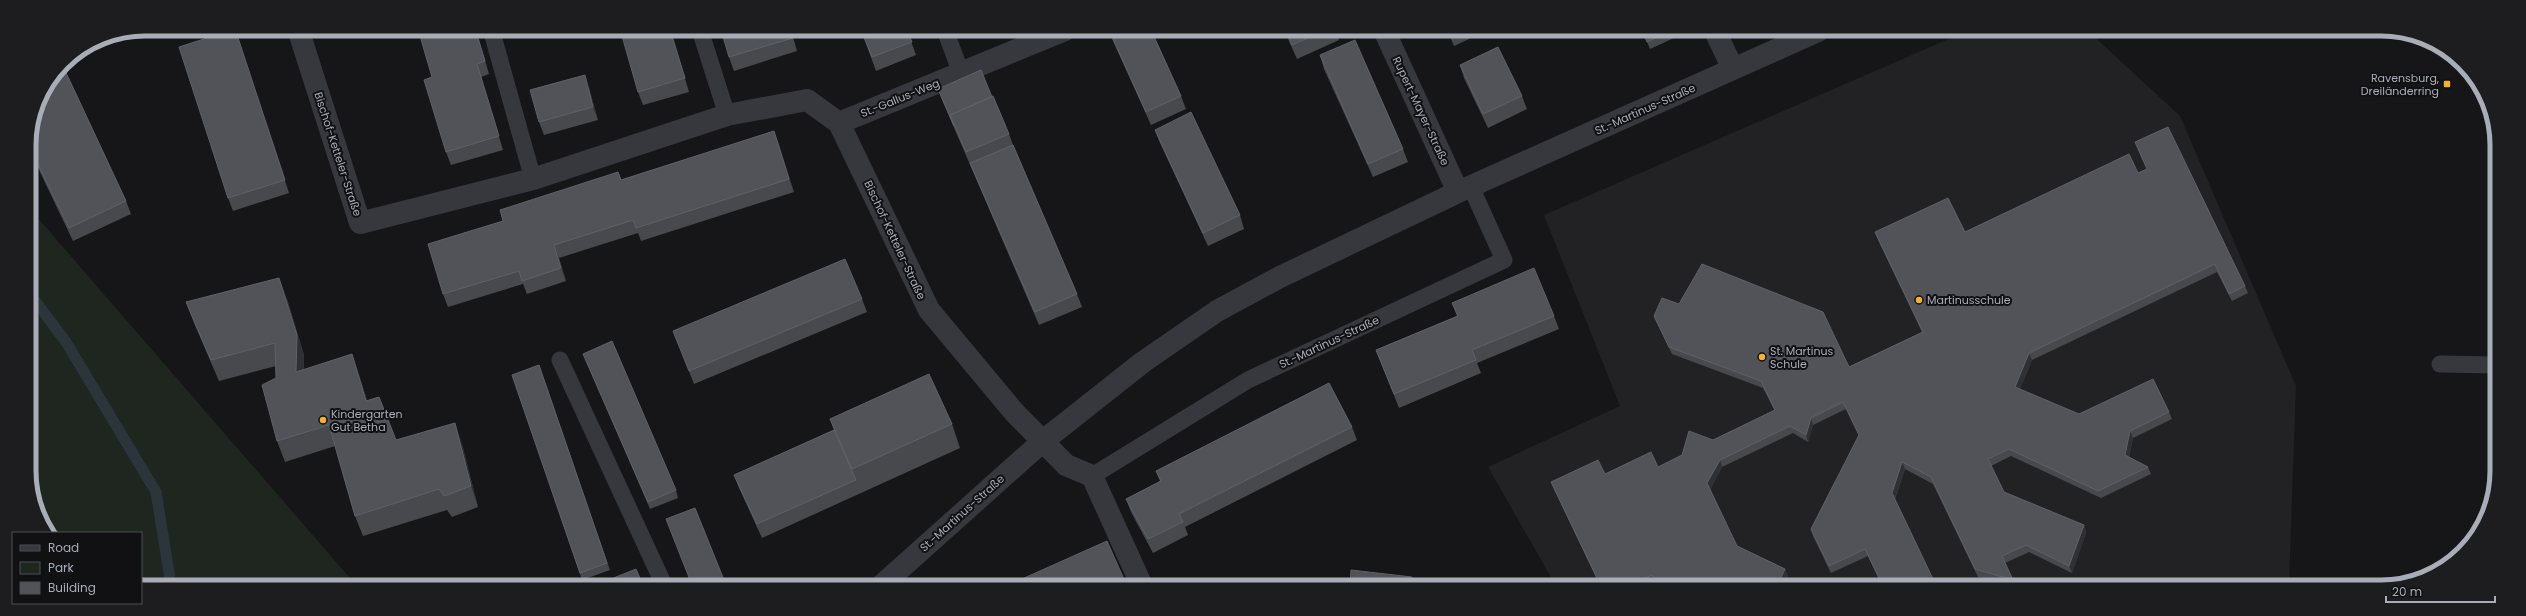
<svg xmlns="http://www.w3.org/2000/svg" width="2526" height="616" font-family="Poppins,sans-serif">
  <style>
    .built { fill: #222225 }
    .green { fill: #1e261f }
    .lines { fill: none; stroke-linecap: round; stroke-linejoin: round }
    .stream { stroke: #2c353c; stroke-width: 11 }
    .service { stroke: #37383d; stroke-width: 17 }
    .minor { stroke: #37383d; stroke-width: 22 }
    .wall { fill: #47494d }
    .shaded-wall { fill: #2f3033 }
    .building { fill: #525359; stroke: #5f6168 }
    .poi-dot { fill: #f2b134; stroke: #111113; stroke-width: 1.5 }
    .labels { text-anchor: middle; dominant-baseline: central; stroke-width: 4; stroke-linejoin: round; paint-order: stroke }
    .poi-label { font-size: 11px; fill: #a8adb8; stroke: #111113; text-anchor: start }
    .street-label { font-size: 11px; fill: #a8adb8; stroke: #111113 }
    .rim { fill: none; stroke: #a8adb8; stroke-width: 5 }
  </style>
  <rect width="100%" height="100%" fill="#161618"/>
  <path class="built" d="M 1967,31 L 2088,31 L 2180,116 L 2296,386 L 2289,584 L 2284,587 L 1556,586 L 1488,467 L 1620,406 L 1544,215 Z"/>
  <path class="green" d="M 30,209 L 356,585 L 141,585 L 141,533 L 52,533 L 31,494 Z"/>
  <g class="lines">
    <path class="stream" d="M 30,294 L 66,342 L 156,492 L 171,585"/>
    <path class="service" d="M 491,29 L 533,179
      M 700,30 L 727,115
      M 945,30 L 961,73
      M 560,360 L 664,585
      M 2440,364 L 2495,365
      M 1092,476 L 1248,380 L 1504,260 L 1471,187"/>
    <path class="minor" d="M 298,29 L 360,223 L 533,179 L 727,115 L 807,100 L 839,123 L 929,310 L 1014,412 L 1066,465 L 1092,476 L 1142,586
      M 1384,30 L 1458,192
      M 1715,31 L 1733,69
      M 839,123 L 1065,30
      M 882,585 L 1043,441 L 1143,362 L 1217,311 L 1280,277 L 1458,192 L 1818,31"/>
  </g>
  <path class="wall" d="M 235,29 L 289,193 L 233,211 L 228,198 Z
    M 418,29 L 476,29 L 489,74 L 481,77 L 503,150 L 451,165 L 446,152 L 432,77 Z
    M 671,30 L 689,92 L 643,105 L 638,92 Z
    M 791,30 L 797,51 L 734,71 L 729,57 Z
    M 861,30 L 907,30 L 916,55 L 876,71 Z
    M 1108,30 L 1151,30 L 1181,96 L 1186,109 L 1151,125 Z
    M 1284,30 L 1336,30 L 1339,40 L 1297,59 Z
    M 1447,30 L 1488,30 L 1454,46 Z
    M 1642,30 L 1687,30 L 1687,32 L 1650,49 Z
    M 1320,55 L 1403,149 L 1408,162 L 1373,177 L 1324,69 Z
    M 1460,65 L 1522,96 L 1527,109 L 1488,128 L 1464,78 Z
    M 589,88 L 598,120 L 544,135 L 539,122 Z
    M 938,89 L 1009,134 L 1013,145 L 1077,294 L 1082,307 L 1039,325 L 943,102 Z
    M 1155,130 L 1240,215 L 1244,229 L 1208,246 L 1160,143 Z
    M 774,131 L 794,192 L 641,241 L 638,233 L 559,258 L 566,281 L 527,294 L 523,284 L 448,307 L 443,294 L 503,221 L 618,172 L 621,180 Z
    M 29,137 L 126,201 L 131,214 L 73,241 L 29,149 Z
    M 2135,142 L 2245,286 L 2248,293 L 2232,301 L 2217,272 L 2032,360 L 2020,389 L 2079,414 L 2169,412 L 2172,419 L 2133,438 L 2129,457 L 2148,467 L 2151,474 L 2101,498 L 2011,456 L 1991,466 L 2004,492 L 2084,525 L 2086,533 L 2072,573 L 2029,552 L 2005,563 L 2015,586 L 2012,586 L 1978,577 L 1933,484 L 1905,469 L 1895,499 L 1933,579 L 1936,586 L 1882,586 L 1868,556 L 1831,573 L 1813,536 L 1811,529 L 1859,436 L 1846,409 L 1813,425 L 1808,442 L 1793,433 L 1722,467 L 1710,490 L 1737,546 L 1785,569 L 1788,576 L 1783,586 L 1656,586 L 1654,582 L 1645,586 L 1600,586 L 1554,489 L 1551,482 L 1605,474 L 1658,467 L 1775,411 L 1763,388 L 1672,354 L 1657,323 L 1654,316 L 1849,367 L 1922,332 L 1878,240 L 1875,232 L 1965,232 L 2138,173 L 2147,169 Z
    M 287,299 L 304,355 L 304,370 L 352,354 L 359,375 L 367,400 L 396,440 L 462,444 L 478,507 L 452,517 L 447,510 L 363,536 L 355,516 L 335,446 L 285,462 L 277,441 L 276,366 L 219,381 L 194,323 L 186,302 Z
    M 862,299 L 867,312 L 694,384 L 673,331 Z
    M 1452,303 L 1554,316 L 1559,329 L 1477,363 L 1481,373 L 1399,408 L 1376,350 L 1457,316 Z
    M 583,354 L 676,490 L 678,498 L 650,509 Z
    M 539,365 L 610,570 L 582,580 L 512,375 Z
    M 830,419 L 952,424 L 960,448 L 762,538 L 739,488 L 734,475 L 834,430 Z
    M 1352,427 L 1357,440 L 1185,527 L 1188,535 L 1153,553 L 1131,512 L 1126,499 L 1160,481 L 1156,471 Z"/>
  <path class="shaded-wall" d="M 235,29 L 240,42 L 289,193 L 285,180 Z
    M 475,29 L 476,29 L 489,74 L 485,61 Z
    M 670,30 L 671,30 L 689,92 L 685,78 Z
    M 790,30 L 791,30 L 797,51 L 793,38 Z
    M 585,75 L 589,88 L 598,120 L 593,107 Z
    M 774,131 L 779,144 L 794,192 L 789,179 Z
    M 554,245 L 559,258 L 566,281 L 561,268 Z
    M 279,278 L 287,299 L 304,355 L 304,393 L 296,372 Z
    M 2029,353 L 2032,360 L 2018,394 L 2015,387 Z
    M 352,354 L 359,375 L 374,422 L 366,401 Z
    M 1811,418 L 1813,425 L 1808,442 L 1806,435 Z
    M 455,423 L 462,444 L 478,507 L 471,486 Z
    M 2130,431 L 2133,438 L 2128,462 L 2125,455 Z
    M 1720,460 L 1722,467 L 1710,490 L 1707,483 Z
    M 1902,462 L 1905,469 L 1894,500 L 1892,493 Z
    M 2084,525 L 2086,533 L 2072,573 L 2069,566 Z
    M 1785,569 L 1788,576 L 1783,586 L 1777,586 Z
    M 1412,577 L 1415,586 L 1411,586 Z"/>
  <path class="building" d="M 235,29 L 285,180 L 228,198 L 179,47 Z
    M 418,29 L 475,29 L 485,61 L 477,64 L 499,136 L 446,152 L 424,80 L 432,77 Z
    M 620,29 L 670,30 L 685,78 L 638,92 Z
    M 721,30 L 790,30 L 793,38 L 729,57 Z
    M 861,30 L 907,30 L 912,42 L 872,57 Z
    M 1109,30 L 1151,30 L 1181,96 L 1146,112 Z
    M 1286,30 L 1326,30 L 1292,45 Z
    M 1448,30 L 1454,30 L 1449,33 Z
    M 1642,30 L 1673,30 L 1647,42 Z
    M 1355,40 L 1403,149 L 1368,164 L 1320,55 Z
    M 1498,47 L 1522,96 L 1483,114 L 1460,65 Z
    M 62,64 L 126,201 L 69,228 L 29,146 L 29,137 L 41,94 Z
    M 981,70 L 992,97 L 950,115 L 954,126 L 938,89 Z
    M 585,75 L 593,107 L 539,122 L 530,90 Z
    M 993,96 L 1009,134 L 966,152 L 950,115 Z
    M 1191,112 L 1240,215 L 1203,233 L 1155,130 Z
    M 2168,127 L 2245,286 L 2229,294 L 2215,264 L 2029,353 L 2015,387 L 2079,414 L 2153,379 L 2169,412 L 2130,431 L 2125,455 L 2148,467 L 2098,491 L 2009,449 L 1988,459 L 2004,492 L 2084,525 L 2069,566 L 2026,545 L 2002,556 L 2013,580 L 1975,569 L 1931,477 L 1902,462 L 1892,493 L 1933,579 L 1918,586 L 1883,586 L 1865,549 L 1829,566 L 1811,529 L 1859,435 L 1843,402 L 1811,418 L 1806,435 L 1790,426 L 1720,460 L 1707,483 L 1737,546 L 1785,569 L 1777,586 L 1657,586 L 1652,575 L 1627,586 L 1601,586 L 1551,482 L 1598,460 L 1605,474 L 1651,452 L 1658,467 L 1682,455 L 1689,431 L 1713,440 L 1775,410 L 1761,381 L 1669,347 L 1654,316 L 1662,298 L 1679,304 L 1702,264 L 1823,312 L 1849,367 L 1923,332 L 1875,232 L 1948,198 L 1965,232 L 2129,154 L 2138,173 L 2147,169 L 2135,142 Z
    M 774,131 L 789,179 L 636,228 L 633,220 L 554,245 L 561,268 L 522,281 L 519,271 L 443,294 L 428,244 L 503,221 L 500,210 L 618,172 L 621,180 Z
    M 1013,145 L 1077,294 L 1035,312 L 970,163 Z
    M 845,259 L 862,299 L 689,371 L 673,331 Z
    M 1534,268 L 1554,316 L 1472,350 L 1476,360 L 1394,394 L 1376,350 L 1458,316 L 1452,303 Z
    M 279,278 L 297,335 L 296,372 L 352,354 L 366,401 L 379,397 L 396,440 L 455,423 L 471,486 L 444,496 L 439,489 L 355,516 L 329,425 L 277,441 L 262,385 L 276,378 L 275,343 L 211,360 L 186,302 Z
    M 612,341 L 676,490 L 648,502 L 583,354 Z
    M 539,365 L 607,563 L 580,573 L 512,375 Z
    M 929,374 L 952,424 L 852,469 L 830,419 Z
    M 1329,383 L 1352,427 L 1179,514 L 1183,522 L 1148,539 L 1126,499 L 1161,481 L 1156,471 Z
    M 834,430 L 856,480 L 757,524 L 734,475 Z
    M 695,508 L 726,585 L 692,585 L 666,519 Z
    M 1107,541 L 1127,586 L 1014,586 L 1013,583 Z
    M 636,569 L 643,585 L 608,585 L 606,581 Z
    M 1351,570 L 1412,577 L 1411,586 L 1350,586 Z"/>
  <g class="poi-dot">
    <rect x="2443" y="80" width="8" height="8" rx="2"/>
    <circle cx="1919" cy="300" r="4"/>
    <circle cx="1762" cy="357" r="4"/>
    <circle cx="323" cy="420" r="4"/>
  </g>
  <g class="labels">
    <g class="poi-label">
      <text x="2439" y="78" text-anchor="end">Ravensburg,<tspan x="2439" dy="13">Dreiländerring</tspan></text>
      <text x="1927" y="300">Martinusschule</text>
      <text x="1770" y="351">St. Martinus<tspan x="1770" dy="13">Schule</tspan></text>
      <text x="331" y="414">Kindergarten<tspan x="331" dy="13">Gut Betha</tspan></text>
    </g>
    <g class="street-label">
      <text transform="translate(900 98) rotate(-22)">St.-Gallus-Weg</text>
      <text transform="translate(1645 109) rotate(-24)">St.-Martinus-Straße</text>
      <text transform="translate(1421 111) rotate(65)">Rupert-Mayer-Straße</text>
      <text transform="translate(338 154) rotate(72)">Bischof-Ketteler-Straße</text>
      <text transform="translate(895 240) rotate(65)">Bischof-Ketteler-Straße</text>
      <text transform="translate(1329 342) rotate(-25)">St.-Martinus-Straße</text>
      <text transform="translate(962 513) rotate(-42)">St.-Martinus-Straße</text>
    </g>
  </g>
  <path d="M0 0H2526V616H0ZM145 36H2381A109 109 0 0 1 2490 145V471A109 109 0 0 1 2381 580H145A109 109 0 0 1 36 471V145A109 109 0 0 1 145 36Z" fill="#1d1d20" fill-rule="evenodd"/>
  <path class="rim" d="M145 36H2381A109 109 0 0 1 2490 145V471A109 109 0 0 1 2381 580H145A109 109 0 0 1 36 471V145A109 109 0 0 1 145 36Z"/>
  <rect x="12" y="532" width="130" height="72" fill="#111113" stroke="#4d4f55"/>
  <rect x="20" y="545" width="20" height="6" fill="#37383d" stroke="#4d4f55"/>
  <text x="48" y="552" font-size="12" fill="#a8adb8">Road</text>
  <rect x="20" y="562" width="20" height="12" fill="#1e261f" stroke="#4d4f55"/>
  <text x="48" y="572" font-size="12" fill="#a8adb8">Park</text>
  <rect x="20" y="582" width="20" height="12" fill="#525359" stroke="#4d4f55"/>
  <text x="48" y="592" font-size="12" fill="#a8adb8">Building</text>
  <path d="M2386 596v6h109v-6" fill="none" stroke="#a8adb8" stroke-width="2"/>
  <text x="2392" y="596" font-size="12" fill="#a8adb8" stroke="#111113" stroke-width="3" paint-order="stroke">20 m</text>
</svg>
